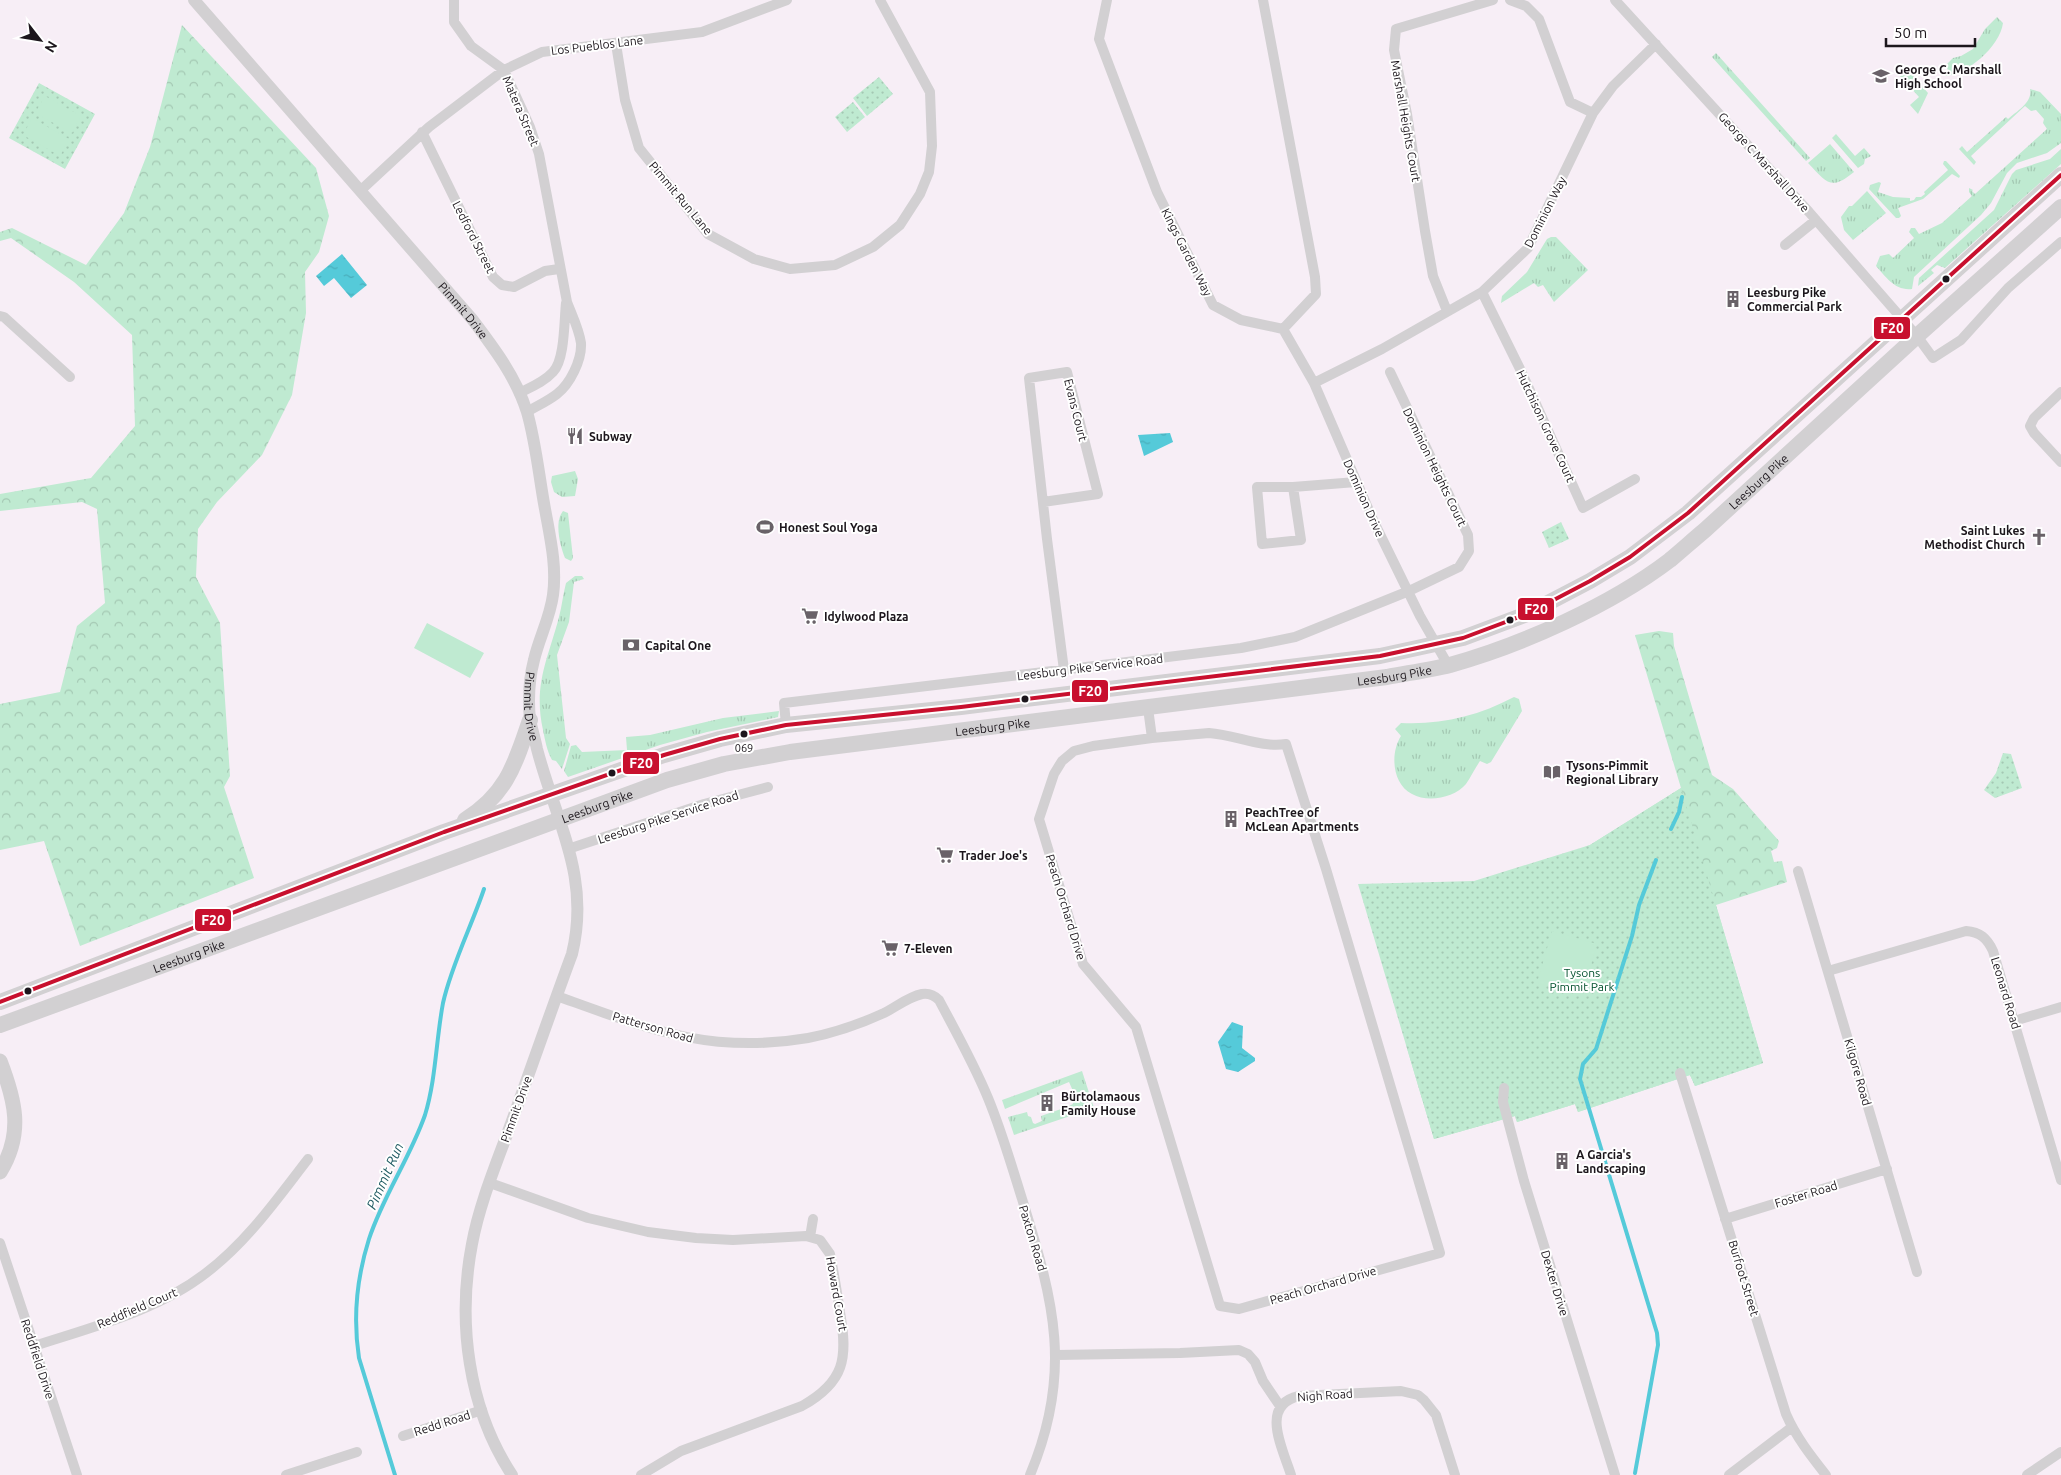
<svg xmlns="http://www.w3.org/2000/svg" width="2061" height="1475" font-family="Ubuntu,sans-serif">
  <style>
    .grass { fill: url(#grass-tufts) }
    .forest { fill: url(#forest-crowns) }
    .park { fill: url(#park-dots) }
    .garden { fill: #bfead1 }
    .water { fill: url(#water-ripples) }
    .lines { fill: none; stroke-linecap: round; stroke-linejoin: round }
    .stream { stroke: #55cad9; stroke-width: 4 }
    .minor { stroke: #d2d0d2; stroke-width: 10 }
    .tertiary { stroke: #d2d0d2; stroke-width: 12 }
    .secondary { stroke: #d2d0d2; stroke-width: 15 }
    .primary { stroke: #d2d0d2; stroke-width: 16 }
    .bus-1-casing { stroke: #fff; stroke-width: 8 }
    .bus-1 { stroke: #c8102e; stroke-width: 4 }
    .bus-dot { fill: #1c161c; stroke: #fff; stroke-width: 2 }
    .labels { text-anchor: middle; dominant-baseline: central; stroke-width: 4; stroke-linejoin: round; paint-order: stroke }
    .bus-label { font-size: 11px; fill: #1c161c; stroke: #fff }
    .street-label { font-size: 12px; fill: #1c161c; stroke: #fff }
    .poi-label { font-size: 12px; font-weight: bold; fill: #1c161c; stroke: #fff; text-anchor: start }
    .park-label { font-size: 12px; fill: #02502d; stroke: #fff }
    .water-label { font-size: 14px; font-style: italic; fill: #1f5a62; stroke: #fff }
    .line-badge { stroke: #fff; stroke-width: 2 }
    .badge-label { font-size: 14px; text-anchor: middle; font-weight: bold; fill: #fff }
  </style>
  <defs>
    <pattern id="grass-tufts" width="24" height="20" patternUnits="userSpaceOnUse" patternTransform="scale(1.25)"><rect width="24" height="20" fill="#bfead1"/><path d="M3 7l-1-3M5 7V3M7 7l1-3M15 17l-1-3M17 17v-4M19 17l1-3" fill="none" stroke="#a4c8b3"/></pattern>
    <pattern id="forest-crowns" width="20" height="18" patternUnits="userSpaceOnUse" patternTransform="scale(1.25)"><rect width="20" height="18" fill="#bfead1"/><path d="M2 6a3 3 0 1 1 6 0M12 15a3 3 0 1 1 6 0" fill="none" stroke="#a4c8b3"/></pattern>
    <pattern id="park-dots" width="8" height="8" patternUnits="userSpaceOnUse" patternTransform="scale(1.25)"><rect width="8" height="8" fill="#bfead1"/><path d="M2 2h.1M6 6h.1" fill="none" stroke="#a4c8b3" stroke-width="1.8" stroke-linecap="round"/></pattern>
    <pattern id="water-ripples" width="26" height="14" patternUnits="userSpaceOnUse" patternTransform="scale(1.25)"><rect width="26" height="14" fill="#55cad9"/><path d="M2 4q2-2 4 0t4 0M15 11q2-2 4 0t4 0" fill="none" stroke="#49adba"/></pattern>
  </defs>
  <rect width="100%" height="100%" fill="#f7eef6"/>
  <path class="grass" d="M 1997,17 L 2003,23 C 2000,46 1967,76 1943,76 L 1949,71 L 1945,66 L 1953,58 L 1961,56 L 1973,49 L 1985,29 Z
    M 1716,53 L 1810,158 L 1806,161 L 1712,57 Z
    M 1907,69 L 1928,93 L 1918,114 L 1910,105 L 1919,97 L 1900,76 Z
    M 2030,89 L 2040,92 L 2061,114 L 2061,143 L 2047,153 L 2017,163 L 2007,173 L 1991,203 L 1981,215 L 1914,277 L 1912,289 C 1895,291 1886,277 1876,266 L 1880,256 L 1889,254 L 1893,258 L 1914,238 L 1909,232 L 1911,228 L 1915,228 L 1919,234 L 1942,223 L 1972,196 L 1969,192 L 1969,188 L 1973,190 L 1972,191 L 1975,194 L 2047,129 L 2043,123 L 2044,119 L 2036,110 L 2031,111 L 2025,106 L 1971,156 L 1976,162 L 1974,165 L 1959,149 L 1962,146 L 1967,152 L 2006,117 L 2008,119 C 2017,111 2033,102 2030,89 Z
    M 1836,134 L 1855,156 L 1864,148 L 1871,156 L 1865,159 L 1864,164 L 1858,168 L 1832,138 Z
    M 1830,144 L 1854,172 C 1831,191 1827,183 1808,163 Z
    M 2061,149 L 2061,164 L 1945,268 L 1937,265 L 1931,270 L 1934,273 L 1918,286 L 1919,278 L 1994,210 L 2012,174 L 2016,170 L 2050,159 Z
    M 1944,161 L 1946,161 L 1960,176 L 1959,178 L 1952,174 L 1923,199 L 1898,208 L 1901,216 L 1899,218 L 1896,218 L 1869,189 L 1870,185 L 1879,182 L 1881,183 L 1878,192 L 1893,197 L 1910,198 L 1910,201 L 1914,200 L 1916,197 L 1921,197 L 1925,194 L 1924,192 L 1948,170 L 1943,164 Z
    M 1867,191 L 1886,213 L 1853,240 L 1844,230 L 1841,217 L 1849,206 L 1852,206 Z
    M 1551,237 L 1556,237 L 1588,270 L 1554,302 L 1543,285 L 1538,287 L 1534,283 L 1501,303 L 1502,296 L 1527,272 L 1547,239 Z
    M 575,471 L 578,479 L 575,496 L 562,497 L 554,492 L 551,482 L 552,476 Z
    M 563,511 L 568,513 L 573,558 L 571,561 L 565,558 C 560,546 554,522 563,511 Z
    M 575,576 L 582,576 L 584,579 L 574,582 L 569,622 L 557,655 L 566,738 L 570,744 L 562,769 L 556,761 L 552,760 C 547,751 545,740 543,730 C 533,685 548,659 559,617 C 562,606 563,594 566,583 Z
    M 1514,697 L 1519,699 L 1522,711 L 1491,762 L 1487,764 L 1480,761 C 1475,768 1471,777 1466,784 C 1454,798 1428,803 1412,794 C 1392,784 1390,753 1401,736 L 1395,729 L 1401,723 C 1441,725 1478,716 1514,697 Z
    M 779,711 L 778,717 L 707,732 L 660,745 L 568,777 L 564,771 L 571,746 L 576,745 L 582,752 L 627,750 L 626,737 L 650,735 L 723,718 Z
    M 1082,1071 L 1094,1108 L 1014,1135 L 1008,1117 L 1027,1112 L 1028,1116 L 1031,1117 L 1033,1123 L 1035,1124 L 1042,1121 L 1041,1116 L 1061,1109 L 1062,1111 L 1069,1109 L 1069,1106 L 1073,1104 L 1070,1095 L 1067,1096 L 1066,1094 L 1073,1091 L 1069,1082 L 1005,1109 L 1002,1100 Z"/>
  <path class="forest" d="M 182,25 L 316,168 L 329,216 L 319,252 L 305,272 L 306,313 L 292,395 L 262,455 L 217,502 L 198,529 L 196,577 L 220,623 L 230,776 L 224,787 L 254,878 L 80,946 L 44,841 L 0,850 L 0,704 L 60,692 L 77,626 L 105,603 L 97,509 L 82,502 L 0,511 L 0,494 L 91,478 L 135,426 L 132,335 L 74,282 L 11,238 L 0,241 L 0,232 L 12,228 L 86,265 L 124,213 L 150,147 Z
    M 1659,631 L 1673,633 L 1674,646 L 1712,775 L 1733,789 L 1779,841 L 1777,848 L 1771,851 L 1774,862 L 1782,861 L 1787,882 L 1716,905 L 1763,1063 L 1695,1086 L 1690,1075 L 1578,1112 L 1575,1104 L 1517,1122 L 1515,1116 L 1434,1139 L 1406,1045 L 1437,1039 L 1580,849 L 1590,845 L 1681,788 L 1635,635 Z"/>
  <path class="park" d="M 879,77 L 893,94 L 867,116 L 853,98 Z
    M 39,83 L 95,114 L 65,169 L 9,138 Z
    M 853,102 L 865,117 L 847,132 L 835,117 Z
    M 1561,522 L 1569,539 L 1549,548 L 1542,532 Z
    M 2003,753 L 2011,754 L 2022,788 L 1995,798 L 1984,790 L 1996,773 Z
    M 1681,788 L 1763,1063 L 1695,1086 L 1690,1075 L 1578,1112 L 1575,1104 L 1517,1122 L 1515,1116 L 1434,1139 L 1358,884 L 1474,881 L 1590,845 Z"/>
  <path class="garden" d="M 45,96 L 81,116 L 72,133 L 35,113 Z
    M 32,118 L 69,139 L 60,156 L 23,135 Z
    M 427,623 L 484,653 L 470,678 L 414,648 Z
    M 1552,931 L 1597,944 L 1582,996 L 1537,983 Z"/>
  <path class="water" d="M 342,254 L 367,285 L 351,298 L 334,278 L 324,286 L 316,276 Z
    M 1170,433 L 1173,442 L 1144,456 L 1138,435 Z
    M 1232,1022 L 1243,1026 L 1242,1048 L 1255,1058 L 1255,1061 L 1238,1072 L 1226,1069 L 1218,1042 Z"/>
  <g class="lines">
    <path class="stream" d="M 1671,829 L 1679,812 L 1682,797
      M 1635,1473 L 1658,1345 L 1657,1333 L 1580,1079 L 1583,1064 L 1596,1049 L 1632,936 L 1639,905 L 1656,860
      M 395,1475 L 359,1358 C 353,1319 357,1277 369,1239 C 383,1196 410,1158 425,1115 C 436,1079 436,1040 443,1003 C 451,966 472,925 484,889"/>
    <path class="minor" d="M 454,0 L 454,22 L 471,46 L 504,70 L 530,127 L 539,154 L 567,302 C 572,315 579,329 581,343 C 582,360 570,384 557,394 C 548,401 537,406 527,412
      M 1107,0 L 1099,39 L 1157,192 L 1213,305 L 1241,320 L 1283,329 L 1316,294 L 1315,277 L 1263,0
      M 1510,0 L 1526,6 L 1539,19 L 1570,102 L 1593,113
      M 1615,0 L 1809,212 L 1917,336 L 1933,358 L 1961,340 L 2008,288 L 2061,242
      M 616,44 L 625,100 L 639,148 L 708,234 L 754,259 L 790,269 L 835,265 L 873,247 L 900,225 L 920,194 L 929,172 L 932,146 L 930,92 L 880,0
      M 422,132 L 493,277 L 502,285 L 514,287 L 545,271 L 559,269
      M 360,191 L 429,127 L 504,70 L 542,52 L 702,32 L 787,0
      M 1785,245 L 1816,220
      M 1482,292 L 1522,373 L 1583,508 L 1635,479
      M 1447,311 L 1433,276 L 1425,231 L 1407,114 L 1394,50 L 1396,29 L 1493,0
      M 0,316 L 4,317 L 70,377
      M 1283,329 L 1314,383 L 1374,522 L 1420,616 L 1448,665
      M 1314,383 L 1382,349 L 1482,292 L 1528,248 L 1593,113 L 1613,86 L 1656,44
      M 2061,392 L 2034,418 L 2030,426 L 2034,433 L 2061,462
      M 519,393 C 531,387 544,382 553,372 C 565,360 564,321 566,303
      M 1293,487 L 1301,540 L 1262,544 L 1257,487 L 1293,487 L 1356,482
      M 1043,502 L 1098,494 L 1067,372 L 1029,378 L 1047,539 L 1064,670
      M 1148,708 L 1152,738
      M 786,725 L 784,703 L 1086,667 L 1241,648 L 1295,637 L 1409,591 L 1459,567 L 1469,551 L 1468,535 L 1390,372
      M 1209,733 C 1236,735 1261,748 1286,744 L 1326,869 L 1440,1253 L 1239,1309 L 1220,1306 L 1136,1027 L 1083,964 L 1039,819 L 1054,774 L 1062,761 L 1074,751 L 1093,746 L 1152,738 Z
      M 568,849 L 704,804 L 768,787
      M 1798,871 L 1917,1272
      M 1828,971 L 1966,931 C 1980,932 1987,938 1993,951 L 2061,1180
      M 557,996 C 646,1028 710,1055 808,1038 C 834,1033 860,1024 884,1013 C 896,1007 908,997 922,994 C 928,993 934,995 939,1000 C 956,1032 974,1064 988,1098 C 1002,1132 1012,1167 1023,1202 C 1054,1302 1073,1373 1030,1475
      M 2014,1021 L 2061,1007
      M 1680,1073 L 1786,1414 C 1796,1437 1811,1456 1826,1475
      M 1504,1088 L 1503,1102 L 1524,1181 L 1615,1475
      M 490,1183 L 588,1218 L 648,1232 L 696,1238 L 733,1240 L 806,1236 L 820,1240 L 830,1254 C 834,1273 837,1292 840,1312 C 848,1358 845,1382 802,1406 L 681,1451 L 641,1475
      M 1725,1219 L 1887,1169
      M 810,1237 L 813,1219
      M 0,1243 L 77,1475
      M 34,1346 C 92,1327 157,1311 206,1273 C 247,1242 277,1199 308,1159
      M 1056,1355 L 1180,1353 L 1239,1350 L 1248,1354 L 1255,1362 L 1263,1381 L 1280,1406
      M 403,1436 L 482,1410
      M 286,1475 L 357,1452
      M 1291,1475 C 1283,1449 1259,1405 1299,1396 L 1401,1391 L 1418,1395 L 1424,1400 L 1436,1415 L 1455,1475
      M 1729,1475 L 1792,1427
      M 2027,1475 L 2061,1452"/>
    <path class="tertiary" id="s1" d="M 194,0 L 472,319 C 494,348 516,377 527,412 C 536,443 539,477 545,509 C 550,537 557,566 553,595 C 550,618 539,638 534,660 C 529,679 528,700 530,720 C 532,729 535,739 537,749 C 556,822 591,876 572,954 C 552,1008 533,1063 513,1118 C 498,1160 480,1201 472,1244 C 457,1322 468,1408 512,1475"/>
    <path class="secondary" d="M 0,1061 C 15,1100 24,1133 0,1172"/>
    <g class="primary">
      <path d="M 465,820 C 507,794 515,764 530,720"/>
      <path d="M 0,1002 L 444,832 L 664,755 L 720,739 L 786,725 L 961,707 L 1380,656 L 1463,638 L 1527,614 L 1590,581 L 1630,557 L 1688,513 L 2061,175"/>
      <path id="s2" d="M 0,1025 L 667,780 L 724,764 L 790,752 L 1387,677 C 1408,673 1430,670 1450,665 C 1522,645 1611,605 1670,560 C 1682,550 1693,540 1705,530 L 1917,336 L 2061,207"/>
    </g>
    <g class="bus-1-casing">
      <path id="bus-1" d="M 0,1002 L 444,832 L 664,755 L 720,739 L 786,725 L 961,707 L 1380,656 L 1463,638 L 1527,614 L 1590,581 L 1630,557 L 1688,513 L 2061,175"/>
    </g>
    <use href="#bus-1" class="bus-1"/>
  </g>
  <defs>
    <g id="school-bare" transform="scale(1.35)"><path d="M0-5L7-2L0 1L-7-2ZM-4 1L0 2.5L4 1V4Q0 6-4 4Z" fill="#696268" stroke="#fff" stroke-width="2.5" paint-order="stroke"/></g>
    <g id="building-bare" transform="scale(1.35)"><path d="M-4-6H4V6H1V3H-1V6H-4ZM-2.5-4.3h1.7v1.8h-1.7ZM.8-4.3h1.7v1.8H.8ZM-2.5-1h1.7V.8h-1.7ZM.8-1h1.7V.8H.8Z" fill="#696268" stroke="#fff" stroke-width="2.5" paint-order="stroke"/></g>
    <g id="restaurant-bare" transform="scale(1.35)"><path d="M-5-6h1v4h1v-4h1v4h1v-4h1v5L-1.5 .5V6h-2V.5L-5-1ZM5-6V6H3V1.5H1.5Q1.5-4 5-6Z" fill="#696268" stroke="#fff" stroke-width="2.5" paint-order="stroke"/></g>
    <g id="stadium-bare" transform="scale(1.35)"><path d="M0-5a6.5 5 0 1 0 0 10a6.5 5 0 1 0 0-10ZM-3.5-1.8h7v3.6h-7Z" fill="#696268" stroke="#fff" stroke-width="2.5" paint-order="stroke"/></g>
    <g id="church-bare" transform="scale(1.35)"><path d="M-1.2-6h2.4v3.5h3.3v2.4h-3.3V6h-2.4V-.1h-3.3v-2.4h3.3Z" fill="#696268" stroke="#fff" stroke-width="2.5" paint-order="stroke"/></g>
    <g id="supermarket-bare" transform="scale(1.35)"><path d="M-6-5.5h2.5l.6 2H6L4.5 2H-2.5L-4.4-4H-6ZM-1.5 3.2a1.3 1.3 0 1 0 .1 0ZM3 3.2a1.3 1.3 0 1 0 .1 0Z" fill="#696268" stroke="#fff" stroke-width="2.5" paint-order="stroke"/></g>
    <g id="bank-bare" transform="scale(1.35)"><path d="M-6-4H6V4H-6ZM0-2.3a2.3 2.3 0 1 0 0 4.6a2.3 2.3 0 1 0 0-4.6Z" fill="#696268" stroke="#fff" stroke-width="2.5" paint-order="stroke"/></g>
    <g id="library-bare" transform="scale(1.35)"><path d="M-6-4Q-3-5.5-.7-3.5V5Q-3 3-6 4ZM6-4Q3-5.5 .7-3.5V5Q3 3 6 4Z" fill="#696268" stroke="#fff" stroke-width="2.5" paint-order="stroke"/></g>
  </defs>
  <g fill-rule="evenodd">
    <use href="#school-bare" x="1881" y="76"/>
    <use href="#building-bare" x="1733" y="299"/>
    <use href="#restaurant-bare" x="575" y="436"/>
    <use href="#stadium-bare" x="765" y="527"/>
    <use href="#church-bare" x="2039" y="537"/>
    <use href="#supermarket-bare" x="810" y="616"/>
    <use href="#bank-bare" x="631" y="645"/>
    <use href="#library-bare" x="1552" y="772"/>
    <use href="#building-bare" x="1231" y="819"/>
    <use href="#supermarket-bare" x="945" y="855"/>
    <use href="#supermarket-bare" x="890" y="948"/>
    <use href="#building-bare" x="1047" y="1103"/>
    <use href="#building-bare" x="1562" y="1161"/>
  </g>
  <g class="bus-dot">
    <circle cx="1946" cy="279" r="4.5"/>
    <circle cx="1510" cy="620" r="4.5"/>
    <circle cx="1025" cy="699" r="4.5"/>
    <circle cx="744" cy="734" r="4.5"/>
    <circle cx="612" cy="773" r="4.5"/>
    <circle cx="28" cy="991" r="4.5"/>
  </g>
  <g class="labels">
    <g class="bus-label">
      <text x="744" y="748">069</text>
    </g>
    <g class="street-label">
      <text transform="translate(597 45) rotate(-7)">Los Pueblos Lane</text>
      <text transform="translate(521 111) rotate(67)">Matera Street</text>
      <text transform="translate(1406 121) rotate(80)">Marshall Heights Court</text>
      <text transform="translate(1764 162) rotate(48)">George C Marshall Drive</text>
      <text transform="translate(681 198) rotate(50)">Pimmit Run Lane</text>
      <text transform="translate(1545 212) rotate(-63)">Dominion Way</text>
      <text transform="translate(474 237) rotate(63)">Ledford Street</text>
      <text transform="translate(1187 252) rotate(63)">Kings Garden Way</text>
      <text stroke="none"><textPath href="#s1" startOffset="411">Pimmit Drive</textPath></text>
      <text transform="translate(1076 410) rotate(76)">Evans Court</text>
      <text transform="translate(1546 426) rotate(65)">Hutchison Grove Court</text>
      <text transform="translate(1435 467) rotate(64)">Dominion Heights Court</text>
      <text stroke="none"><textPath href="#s2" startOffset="1866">Leesburg Pike</textPath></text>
      <text transform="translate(1364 498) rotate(66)">Dominion Drive</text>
      <text transform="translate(1090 667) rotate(-7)">Leesburg Pike Service Road</text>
      <text stroke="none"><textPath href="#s2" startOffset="1446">Leesburg Pike</textPath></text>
      <text stroke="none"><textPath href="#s1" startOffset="832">Pimmit Drive</textPath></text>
      <text stroke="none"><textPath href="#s2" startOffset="1041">Leesburg Pike</textPath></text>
      <text stroke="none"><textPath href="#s2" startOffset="636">Leesburg Pike</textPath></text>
      <text transform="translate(668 817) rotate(-18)">Leesburg Pike Service Road</text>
      <text transform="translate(1066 907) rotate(73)">Peach Orchard Drive</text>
      <text stroke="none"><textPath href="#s2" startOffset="201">Leesburg Pike</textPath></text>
      <text transform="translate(2006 993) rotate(73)">Leonard Road</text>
      <text transform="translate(653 1027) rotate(16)">Patterson Road</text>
      <text transform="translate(1858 1072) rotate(74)">Kilgore Road</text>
      <text transform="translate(516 1109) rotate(-70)">Pimmit Drive</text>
      <text transform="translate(1806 1194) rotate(-17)">Foster Road</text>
      <text transform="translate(1033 1238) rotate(73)">Paxton Road</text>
      <text transform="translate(1744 1278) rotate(73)">Burfoot Street</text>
      <text transform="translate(1555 1283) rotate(73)">Dexter Drive</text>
      <text transform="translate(1323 1285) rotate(-16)">Peach Orchard Drive</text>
      <text transform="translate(837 1294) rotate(80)">Howard Court</text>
      <text transform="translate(137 1308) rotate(-23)">Reddfield Court</text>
      <text transform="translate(38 1359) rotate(72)">Reddfield Drive</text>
      <text transform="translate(1325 1395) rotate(-4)">Nigh Road</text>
      <text transform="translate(442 1423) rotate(-18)">Redd Road</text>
    </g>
    <g class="poi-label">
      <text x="1895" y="69">George C. Marshall<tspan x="1895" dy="14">High School</tspan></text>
      <text x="1747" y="292">Leesburg Pike<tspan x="1747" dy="14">Commercial Park</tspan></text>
      <text x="589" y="436">Subway</text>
      <text x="779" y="527">Honest Soul Yoga</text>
      <text x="2025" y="530" text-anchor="end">Saint Lukes<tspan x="2025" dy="14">Methodist Church</tspan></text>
      <text x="824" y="616">Idylwood Plaza</text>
      <text x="645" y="645">Capital One</text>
      <text x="1566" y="765">Tysons-Pimmit<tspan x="1566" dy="14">Regional Library</tspan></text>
      <text x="1245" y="812">PeachTree of<tspan x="1245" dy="14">McLean Apartments</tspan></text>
      <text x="959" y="855">Trader Joe's</text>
      <text x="904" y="948">7-Eleven</text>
      <text x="1061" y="1096">Bürtolamaous<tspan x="1061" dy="14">Family House</tspan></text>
      <text x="1576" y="1154">A Garcia's<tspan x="1576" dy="14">Landscaping</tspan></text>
    </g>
    <g class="park-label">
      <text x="1582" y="972">Tysons<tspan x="1582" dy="14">Pimmit Park</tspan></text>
    </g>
    <g class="water-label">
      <text transform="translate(385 1176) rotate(-66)">Pimmit Run</text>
    </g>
  </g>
  <g class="line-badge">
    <rect x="1873" y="316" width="38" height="24" rx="5" fill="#c8102e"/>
    <rect x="1517" y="597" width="38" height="24" rx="5" fill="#c8102e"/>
    <rect x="1071" y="679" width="38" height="24" rx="5" fill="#c8102e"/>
    <rect x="622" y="751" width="38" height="24" rx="5" fill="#c8102e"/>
    <rect x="194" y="908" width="38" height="24" rx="5" fill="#c8102e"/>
  </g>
  <g class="badge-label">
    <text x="1892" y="333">F20</text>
    <text x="1536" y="614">F20</text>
    <text x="1090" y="696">F20</text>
    <text x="641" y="768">F20</text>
    <text x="213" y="925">F20</text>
  </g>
  <g transform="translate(40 40) rotate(121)" stroke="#ffffff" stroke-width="4" paint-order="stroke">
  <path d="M0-4L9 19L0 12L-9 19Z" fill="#1c161c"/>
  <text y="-8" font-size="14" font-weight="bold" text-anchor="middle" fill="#1c161c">N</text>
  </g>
  <path d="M1886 38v8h89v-8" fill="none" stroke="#1c161c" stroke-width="2.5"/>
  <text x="1894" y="38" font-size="15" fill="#1c161c" stroke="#ffffff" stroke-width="4" paint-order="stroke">50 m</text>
</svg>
